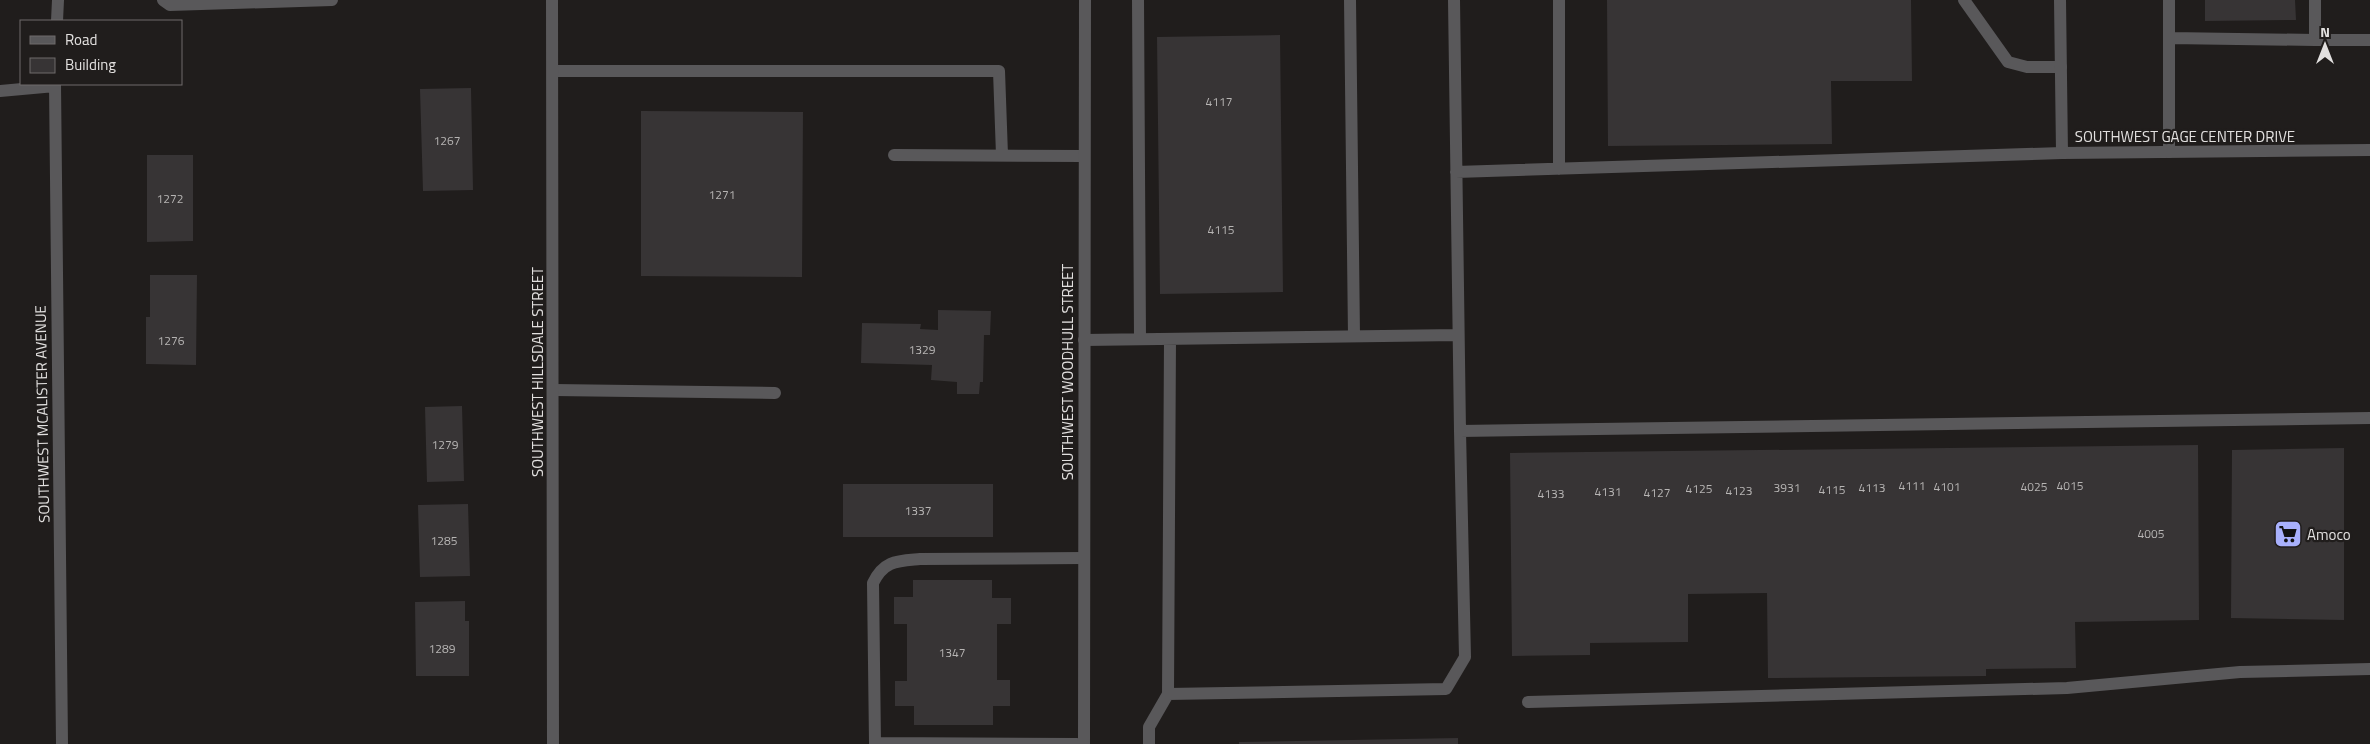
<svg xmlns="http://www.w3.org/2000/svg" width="2370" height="744" font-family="'Titillium Web',sans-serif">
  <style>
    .building { fill: #373435 }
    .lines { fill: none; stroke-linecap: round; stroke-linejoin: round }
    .lane { stroke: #59585a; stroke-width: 12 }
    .street { stroke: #59585a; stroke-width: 12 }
    .labels { text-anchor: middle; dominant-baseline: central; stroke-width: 4.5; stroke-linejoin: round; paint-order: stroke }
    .number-label { font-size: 12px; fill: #b7b5b4 }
    .street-label { font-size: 15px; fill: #e2e0df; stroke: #201d1c }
    .poi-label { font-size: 15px; fill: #e2e0df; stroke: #201d1c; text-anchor: start }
  </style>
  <rect width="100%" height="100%" fill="#201d1c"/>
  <path class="building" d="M 1607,0 L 1911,0 L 1912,81 L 1831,81 L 1832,144 L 1608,146 Z
    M 2205,0 L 2295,0 L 2296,20 L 2205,21 Z
    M 1280,35 L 1283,292 L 1160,294 L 1157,37 Z
    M 471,88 L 473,190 L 423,191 L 420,89 Z
    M 641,111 L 803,112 L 802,277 L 641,276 Z
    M 147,155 L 193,155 L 193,241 L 147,242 Z
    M 150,275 L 197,275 L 196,365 L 146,364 L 146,317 L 150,317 Z
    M 938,310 L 991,311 L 990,335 L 984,335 L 983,382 L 980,382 L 979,394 L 957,394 L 957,382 L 931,380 L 932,365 L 861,363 L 862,323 L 921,324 L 920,329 L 938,330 Z
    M 462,406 L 464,481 L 427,482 L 425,407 Z
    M 2198,445 L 2199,620 L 2075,622 L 2076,668 L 1986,669 L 1986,676 L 1768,678 L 1767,593 L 1688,594 L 1688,642 L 1590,643 L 1590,655 L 1512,656 L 1510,453 Z
    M 2344,448 L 2344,620 L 2231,618 L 2232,450 Z
    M 843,484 L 993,484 L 993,537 L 843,537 Z
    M 468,504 L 470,576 L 420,577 L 418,505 Z
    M 913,580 L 992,580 L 992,598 L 1011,598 L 1011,624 L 997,624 L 997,680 L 1010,680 L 1010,706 L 993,706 L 993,725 L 914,725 L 914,706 L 895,706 L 895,681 L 907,681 L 907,624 L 894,624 L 894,597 L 913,597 Z
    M 465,601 L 465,621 L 469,621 L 469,676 L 416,676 L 415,602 Z
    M 1458,738 L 1458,744 L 1239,744 L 1239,742 Z"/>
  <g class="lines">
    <path class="lane" d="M 163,0 L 170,5 L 332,0
      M 1138,0 L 1140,339
      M 1350,0 L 1354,336
      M 1454,0 L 1460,431 L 2370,418
      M 1559,0 L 1559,169
      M 1964,0 L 2008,62 L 2027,67 L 2061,67
      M 2315,0 L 2315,40 L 2370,40
      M 2170,38 L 2315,40
      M 553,71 L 999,71 L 1002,155
      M 2169,152 L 2169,0
      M 894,155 L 1084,156
      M 1456,172 L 2062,153
      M 1084,340 L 1458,335
      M 554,390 L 775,393
      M 1168,694 L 1170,339
      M 1528,702 L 2067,688 L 2240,672 L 2370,669
      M 1077,744 L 875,743 L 873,583 C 884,560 898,561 920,559 L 1083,558
      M 1149,744 L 1149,727 L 1168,694 L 1446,689 L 1465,657 L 1460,431"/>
    <path class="street" d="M 552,0 L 553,744
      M 2060,0 L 2062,153 L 2370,150
      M 57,21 L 58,0
      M 55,84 L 62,744
      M 0,91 L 55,86
      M 1084,744 L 1085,0"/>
  </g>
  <defs>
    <g id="supermarket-square" transform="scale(1.4375)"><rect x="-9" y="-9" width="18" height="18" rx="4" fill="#a8b0fc" stroke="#201d1c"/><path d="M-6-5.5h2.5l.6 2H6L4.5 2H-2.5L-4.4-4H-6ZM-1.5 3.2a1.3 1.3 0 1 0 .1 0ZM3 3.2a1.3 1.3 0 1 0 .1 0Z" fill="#111"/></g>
  </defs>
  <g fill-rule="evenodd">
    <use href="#supermarket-square" x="2288" y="534"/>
  </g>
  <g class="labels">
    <g class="number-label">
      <text x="1219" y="101">4117</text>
      <text x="447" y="140">1267</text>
      <text x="722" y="194">1271</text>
      <text x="170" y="198">1272</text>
      <text x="1221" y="229">4115</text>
      <text x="171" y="340">1276</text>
      <text x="922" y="349">1329</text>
      <text x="445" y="444">1279</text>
      <text x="1912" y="485">4111</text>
      <text x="2070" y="485">4015</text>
      <text x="1947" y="486">4101</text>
      <text x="2034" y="486">4025</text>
      <text x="1787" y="487">3931</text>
      <text x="1872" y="487">4113</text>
      <text x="1699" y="488">4125</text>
      <text x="1832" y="489">4115</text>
      <text x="1739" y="490">4123</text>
      <text x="1608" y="491">4131</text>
      <text x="1657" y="492">4127</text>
      <text x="1551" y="493">4133</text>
      <text x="918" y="510">1337</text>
      <text x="2151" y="533">4005</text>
      <text x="444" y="540">1285</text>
      <text x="442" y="648">1289</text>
      <text x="952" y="652">1347</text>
    </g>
    <g class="street-label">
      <text x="2185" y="136">SOUTHWEST GAGE CENTER DRIVE</text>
      <text transform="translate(537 372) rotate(-90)">SOUTHWEST HILLSDALE STREET</text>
      <text transform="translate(1067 372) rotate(-90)">SOUTHWEST WOODHULL STREET</text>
      <text transform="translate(42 414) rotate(-91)">SOUTHWEST MCALISTER AVENUE</text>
    </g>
    <g class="poi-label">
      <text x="2307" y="534">Amoco</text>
    </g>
  </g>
  <rect x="20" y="20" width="162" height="65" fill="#201d1c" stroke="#6e6b6a"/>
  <rect x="30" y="36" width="25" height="8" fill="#59585a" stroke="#6e6b6a"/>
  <text x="65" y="45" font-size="15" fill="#e2e0df">Road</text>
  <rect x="30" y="58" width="25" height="15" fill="#373435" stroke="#6e6b6a"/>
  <text x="65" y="70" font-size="15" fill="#e2e0df">Building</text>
  <g transform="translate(2325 45)" stroke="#201d1c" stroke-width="4" paint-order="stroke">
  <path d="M0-4L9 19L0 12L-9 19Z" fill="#e2e0df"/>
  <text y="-8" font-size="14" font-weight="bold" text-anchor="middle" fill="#e2e0df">N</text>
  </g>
</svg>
